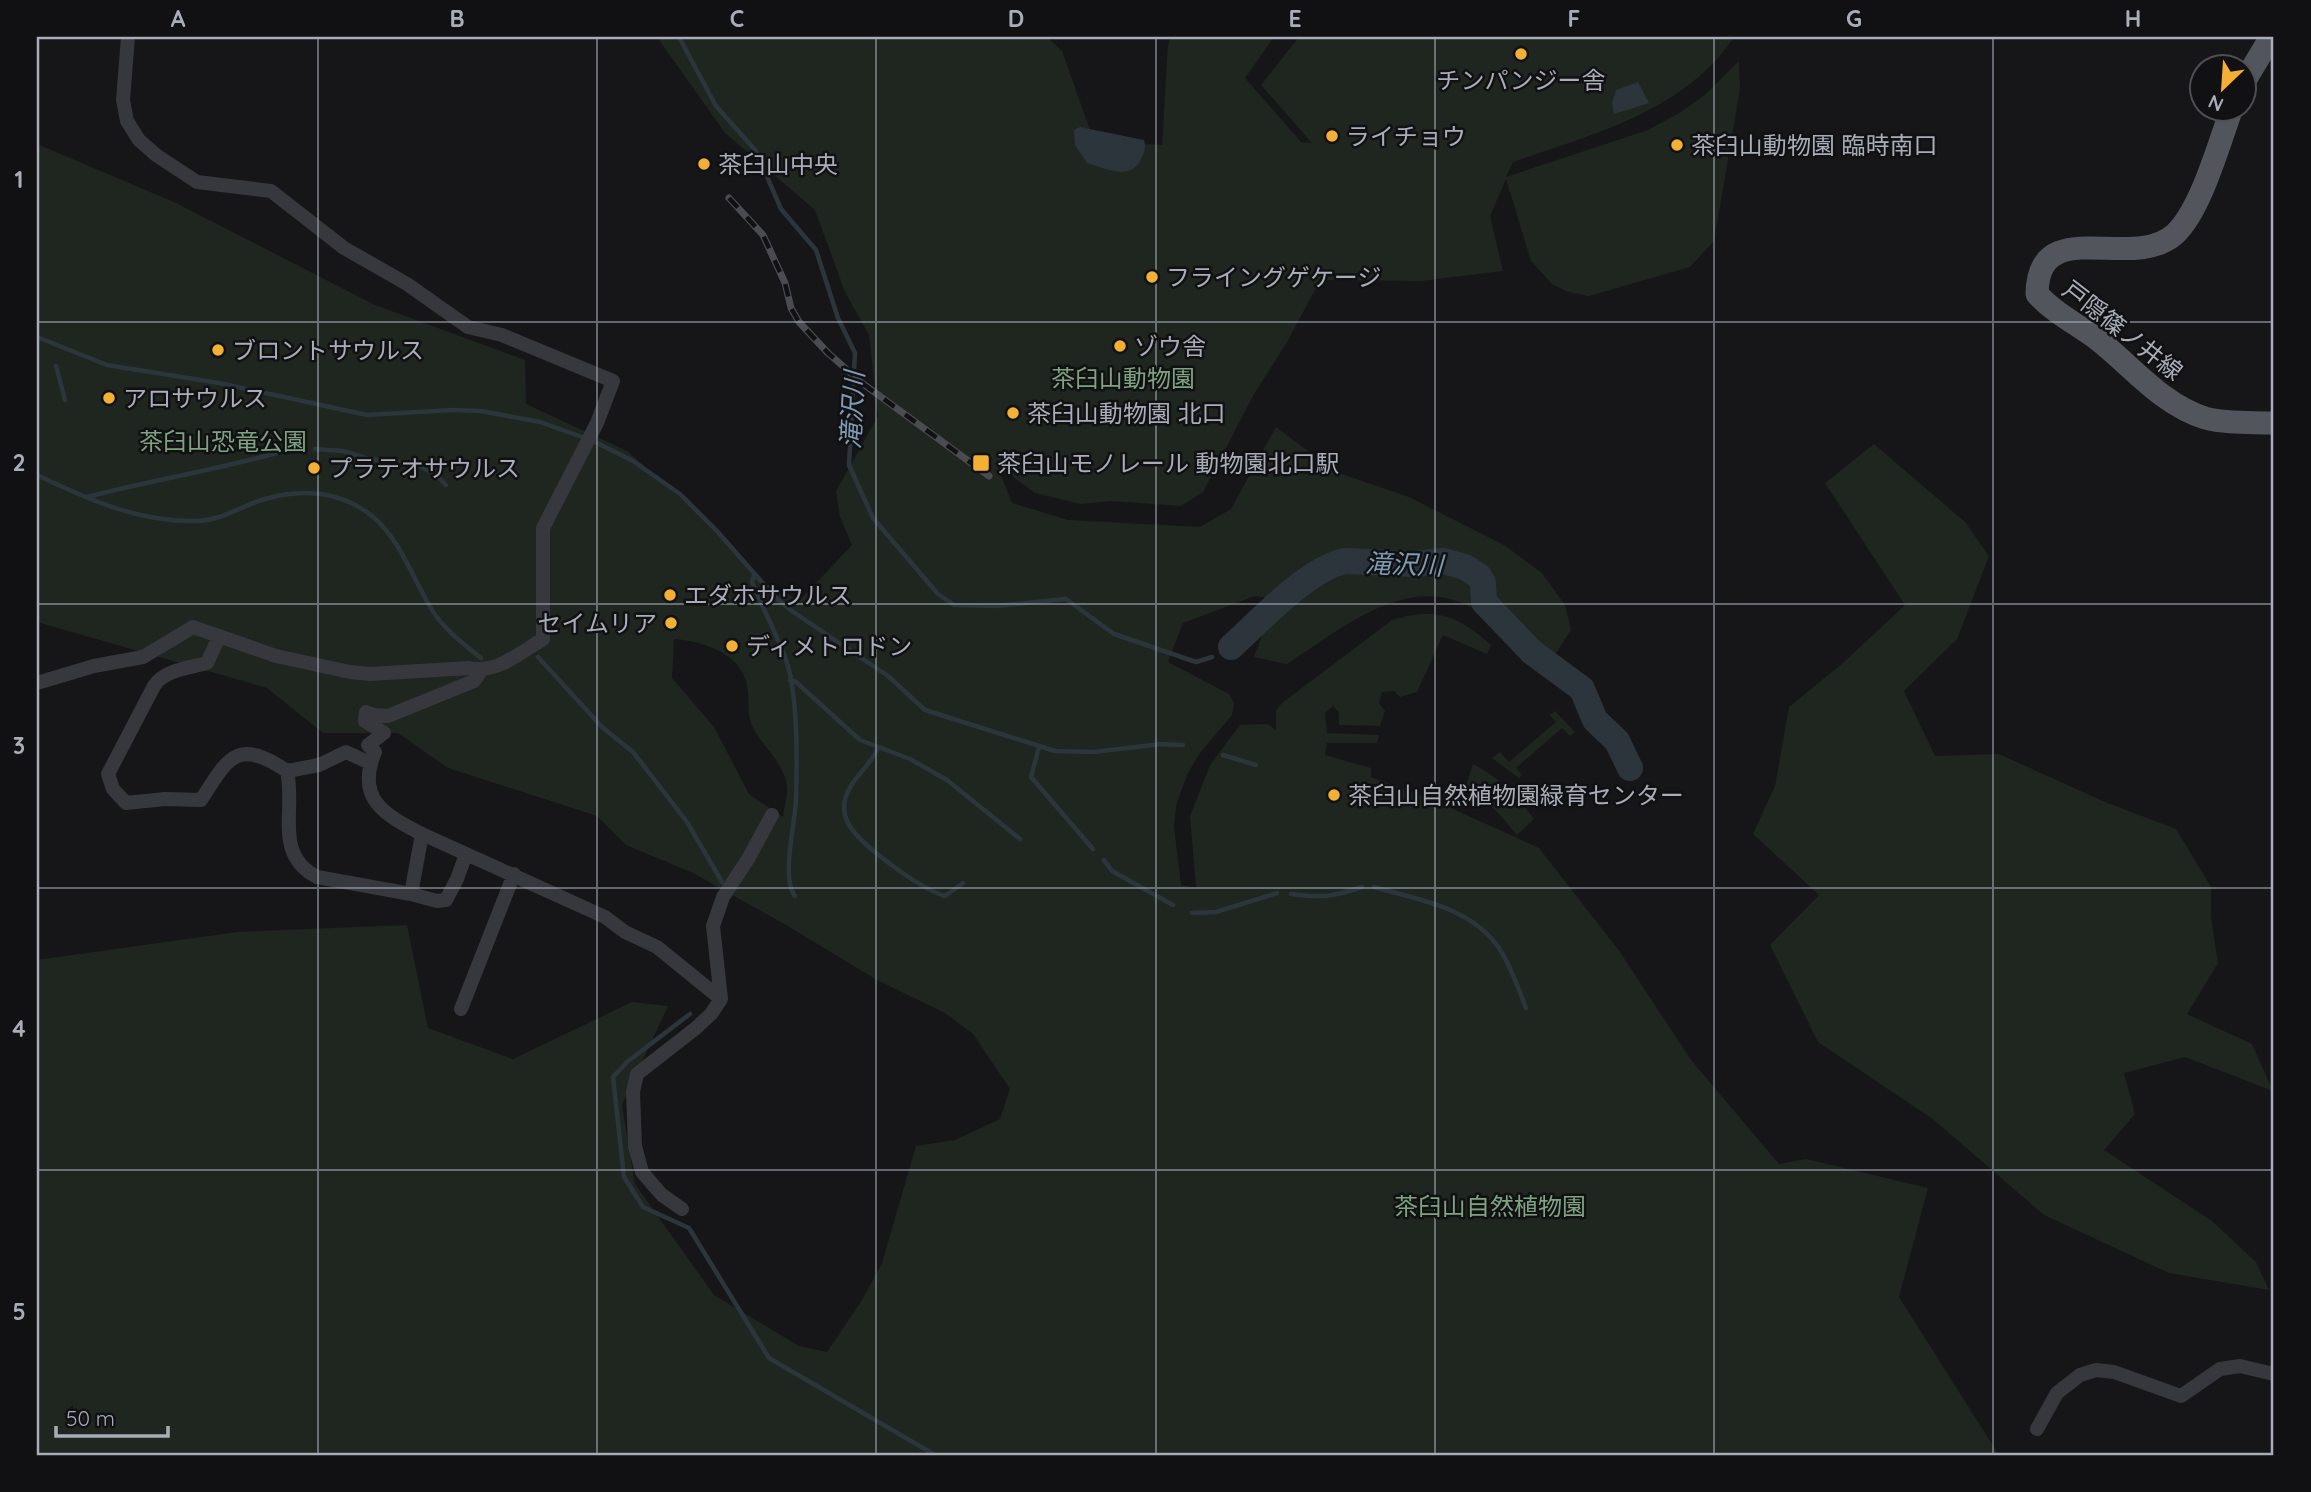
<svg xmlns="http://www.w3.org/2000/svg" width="2311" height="1492" font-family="Quicksand,'Noto Sans JP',sans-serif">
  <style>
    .green { fill: #1e261f; fill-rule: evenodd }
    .water { fill: #2c353c }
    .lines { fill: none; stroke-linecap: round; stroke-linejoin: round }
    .stream { stroke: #2c353c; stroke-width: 4.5 }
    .river { stroke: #2c353c; stroke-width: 26 }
    .minor { stroke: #37383d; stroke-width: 14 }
    .primary { stroke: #53555c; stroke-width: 23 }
    .rail-casing { stroke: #4a4c52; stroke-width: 7 }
    .rail { stroke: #111113; stroke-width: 4.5; stroke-dasharray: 13; stroke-linecap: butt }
    .grid { fill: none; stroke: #a8adb8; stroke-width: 2; stroke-opacity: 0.55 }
    .poi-dot { fill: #f2b134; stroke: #111113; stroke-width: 2.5 }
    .labels { text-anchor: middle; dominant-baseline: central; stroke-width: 5; stroke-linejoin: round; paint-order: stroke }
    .poi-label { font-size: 24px; fill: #a8adb8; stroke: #111113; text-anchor: start }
    .street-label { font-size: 24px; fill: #a8adb8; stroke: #111113 }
    .park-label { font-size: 24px; fill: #7fa381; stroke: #111113 }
    .water-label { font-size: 26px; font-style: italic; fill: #7f9bb3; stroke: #111113 }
    .neatline { fill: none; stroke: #a8adb8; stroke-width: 2.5 }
    .grid-label { font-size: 23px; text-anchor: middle; font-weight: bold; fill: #a8adb8 }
  </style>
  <rect width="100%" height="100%" fill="#161618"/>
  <path class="green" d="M 657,37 L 1047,37 L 1062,51 L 1094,141 L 1162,145 L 1168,45 L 1171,37 L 1274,37 L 1245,78 L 1301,142 L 1312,143 L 1261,85 L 1299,37 L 1734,37 C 1684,112 1593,134 1513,162 L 1506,177 L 1648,130 L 1681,112 L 1706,94 L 1739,61 L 1740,89 L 1714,241 L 1690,267 L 1589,296 L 1568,292 L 1552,284 L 1531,261 L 1506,179 L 1490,216 L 1503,271 L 1421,281 L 1325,280 L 1315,290 L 1286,344 L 1254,394 L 1203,492 L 1181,506 L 1110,501 L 1081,504 L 1035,493 L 997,465 L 1012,503 L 1068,520 L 1200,527 L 1231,509 L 1276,427 L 1336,472 L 1409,497 L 1504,545 L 1542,573 L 1565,605 L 1571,630 L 1545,670 C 1525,652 1503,627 1481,613 C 1411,567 1345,627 1287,664 L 1254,657 L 1276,599 L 1255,596 L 1183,623 L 1168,662 L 1229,694 L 1234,703 L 1232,715 L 1199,754 L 1187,775 L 1176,806 L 1174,827 L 1181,885 L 1196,888 L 1190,816 L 1210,765 L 1240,725 L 1267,724 L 1276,730 L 1276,710 L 1282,703 L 1392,620 C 1435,607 1458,615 1491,645 L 1487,654 L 1443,635 L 1417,692 L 1400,697 L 1394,691 L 1382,692 L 1379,703 L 1385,711 L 1380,726 L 1339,725 L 1339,712 L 1333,706 L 1325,713 L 1327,733 L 1379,735 L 1377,743 L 1327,743 L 1325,755 L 1371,768 L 1371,777 L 1433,800 L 1539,848 L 1620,952 L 1691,1060 L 1779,1164 L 1806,1159 L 1928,1188 L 1899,1297 L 1999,1455 L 37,1455 L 37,960 L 237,932 L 407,925 L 428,1028 L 513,1059 L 632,1002 L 668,1006 L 622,1105 L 635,1184 L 714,1295 L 799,1346 L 827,1352 L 862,1300 L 882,1263 L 916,1146 L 955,1140 L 1000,1119 L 1010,1089 L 973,1034 L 945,1013 L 877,980 L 786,925 L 693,873 L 626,845 L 597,816 L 448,768 L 398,733 L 323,733 L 267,688 L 37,622 L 37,144 L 174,202 L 375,305 L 525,360 L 526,404 L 627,451 L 718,530 L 755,578 L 800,600 L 852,545 L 840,517 L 836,491 L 878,416 L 869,335 L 845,292 L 815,210 L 725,133 ZM 674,639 C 702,641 741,653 747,685 C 750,699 746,715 753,728 C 764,748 786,765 787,789 C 787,798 784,808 783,817 L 749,794 L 714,727 L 672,678 Z
    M 1874,444 L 1965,522 L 1989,556 L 1957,639 L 1904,691 L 1935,756 L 1999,754 L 2105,802 L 2176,829 L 2211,887 L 2211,917 L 2218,963 L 2187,1014 L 2252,1044 L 2273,1091 L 2185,1057 L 2124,1073 L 2135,1114 L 2104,1150 L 2212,1221 L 2256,1262 L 2269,1290 L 2169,1273 L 2044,1215 L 1934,1120 L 1818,1042 L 1770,945 L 1819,895 L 1753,834 L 1775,786 L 1789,707 L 1843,663 L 1905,605 L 1825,483 Z
    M 1555,711 L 1575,732 L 1570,736 L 1562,728 L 1516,768 L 1522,775 L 1519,778 L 1492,758 L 1500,752 L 1509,762 L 1556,722 L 1550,715 Z
    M 1473,764 C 1502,780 1514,793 1534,819 L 1517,835 C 1499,814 1491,801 1464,792 Z"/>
  <path class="water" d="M 1638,82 L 1649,103 L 1614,114 L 1612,103 L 1616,90 Z
    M 1080,127 L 1144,140 C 1146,147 1145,150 1142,157 C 1132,182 1108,169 1087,163 L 1075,145 L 1074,130 Z"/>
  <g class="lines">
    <path class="stream" d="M 679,37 L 716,106 L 756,151 L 781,209 L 816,250 L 838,318 L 855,353 L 849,465 L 873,518 L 938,594 L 954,605 L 996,606 L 1066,599 L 1114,634 L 1196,662 L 1212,657
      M 37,337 L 107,365 L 219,383 L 367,415 L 452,410 L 481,411 L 540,422 L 582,437
      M 56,366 L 65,400
      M 595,442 L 633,461 L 680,494 L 717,531 L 775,597 L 792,611 L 888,676 L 925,710 L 1055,751 L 1093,752 L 1161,744 L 1183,745
      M 315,449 L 343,451 L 369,459 L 418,465 L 435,474 L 446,485
      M 37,475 C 87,499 138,522 195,521 C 222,521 240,506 265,499 C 302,488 341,491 372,516 C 398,537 413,577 429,605 C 442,628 461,642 481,658
      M 87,497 C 151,480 217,470 280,452
      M 754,575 L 752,582 C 763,610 779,637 788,666 C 798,703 797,762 796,801 C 795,822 781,880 795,896
      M 538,657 L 602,727 L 633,752 L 687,822 L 722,882
      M 790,680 L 796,682 L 860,740 L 910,759 L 947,780 L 1020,839
      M 1039,747 L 1031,777 L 1093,849
      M 877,750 C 869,767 849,781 845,800 C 843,808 844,814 847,821 C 857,844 921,889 945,896 L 963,883
      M 1223,755 L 1256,765
      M 1104,860 L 1112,871 L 1173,905
      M 1374,887 C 1419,900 1471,907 1499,948 C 1511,966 1518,988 1526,1008
      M 1291,894 C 1322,898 1332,897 1362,887
      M 1192,913 L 1216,912 L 1277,893
      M 690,1014 L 627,1062 L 613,1077 L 624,1177 L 643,1207 L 689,1228 L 769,1358 L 935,1455"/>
    <path class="river" d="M 1231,647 C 1260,621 1307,569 1345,561 L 1414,564 L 1443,561 L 1465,567 L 1479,576 L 1483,583 L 1484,602 L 1532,652 L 1582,689 L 1595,720 L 1617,741 L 1630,768"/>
    <path class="minor" d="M 219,637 L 207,663 C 189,668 164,670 154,686 L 108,774 L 113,789 L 126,803 L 165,799 L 201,800 C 228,758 237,737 287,771 C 296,810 273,854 317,877 L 411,894 L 422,834 L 605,917 L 625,932 L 657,947 L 721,999
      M 37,683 L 94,666 L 143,657 L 193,627 L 276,656 L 350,672 L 370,674 L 469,668 C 496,674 520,653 543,639 L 543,528 L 597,423 L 613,381 L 502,335 L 468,327 L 407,284 L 344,248 L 271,191 L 197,182 L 156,155 L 139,140 L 127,121 L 123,100 L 128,37
      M 287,771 L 319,765 L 346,752 L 370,763
      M 422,834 C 385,815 355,799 375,752 L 368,745 L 384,733 L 365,721 L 366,712 L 374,715 L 388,716 L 474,681 L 481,671
      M 411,894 L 437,901 L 446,900 L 457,879 L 466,854
      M 461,1009 L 514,874
      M 682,1209 L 662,1195 L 642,1172 L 635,1146 L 633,1092 L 637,1074 L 696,1028 L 711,1014 L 721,999 L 713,926 L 723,897 L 748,859 L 772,815
      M 2037,1429 L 2057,1393 L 2080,1375 L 2096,1370 L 2114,1372 L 2181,1396 L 2220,1369 L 2240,1366 L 2274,1374"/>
    <path class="primary" d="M 2244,82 L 2271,37
      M 2232,108 C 2219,143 2201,210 2175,234 C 2132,273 2038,212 2037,294 C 2054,313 2077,324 2097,339 C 2132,366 2162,405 2205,418 C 2227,424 2252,422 2274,423"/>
    <g class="rail-casing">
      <path id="rail" d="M 729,198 L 763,235 L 785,283 L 791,308 L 799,322 L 828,353 L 862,383 L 989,476"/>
    </g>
    <use href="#rail" class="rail"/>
  </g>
  <path class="grid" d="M 318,37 L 318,1455M 597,37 L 597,1455M 876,37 L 876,1455M 1156,37 L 1156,1455M 1435,37 L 1435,1455M 1714,37 L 1714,1455M 1993,37 L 1993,1455M 37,322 L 2274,322M 37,604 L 2274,604M 37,888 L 2274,888M 37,1170 L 2274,1170"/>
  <g class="poi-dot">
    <circle cx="1521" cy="54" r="7"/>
    <circle cx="1332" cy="136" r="7"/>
    <circle cx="1677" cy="145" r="7"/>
    <circle cx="704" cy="164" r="7"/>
    <circle cx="1152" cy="277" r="7"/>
    <circle cx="1120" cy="346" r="7"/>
    <circle cx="218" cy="350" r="7"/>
    <circle cx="109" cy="398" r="7"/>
    <circle cx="1013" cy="413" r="7"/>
    <rect x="972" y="454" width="18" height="18" rx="3.5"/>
    <circle cx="314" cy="468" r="7"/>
    <circle cx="670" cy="595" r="7"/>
    <circle cx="671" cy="623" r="7"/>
    <circle cx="732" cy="646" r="7"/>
    <circle cx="1334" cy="795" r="7"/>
  </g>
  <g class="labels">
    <g class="poi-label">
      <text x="1521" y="80" text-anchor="middle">チンパンジー舎</text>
      <text x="1346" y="136">ライチョウ</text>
      <text x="1691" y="145">茶臼山動物園 臨時南口</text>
      <text x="718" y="164">茶臼山中央</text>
      <text x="1166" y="277">フライングゲケージ</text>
      <text x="1134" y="346">ゾウ舎</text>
      <text x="232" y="350">ブロントサウルス</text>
      <text x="123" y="398">アロサウルス</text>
      <text x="1027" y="413">茶臼山動物園 北口</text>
      <text x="997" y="463">茶臼山モノレール 動物園北口駅</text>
      <text x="328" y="468">プラテオサウルス</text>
      <text x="684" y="595">エダホサウルス</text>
      <text x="657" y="623" text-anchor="end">セイムリア</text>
      <text x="746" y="646">ディメトロドン</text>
      <text x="1348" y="795">茶臼山自然植物園緑育センター</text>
    </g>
    <g class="street-label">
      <text transform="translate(2123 330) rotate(38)">戸隠篠ノ井線</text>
    </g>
    <g class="park-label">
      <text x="1123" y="378">茶臼山動物園</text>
      <text x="223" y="441">茶臼山恐竜公園</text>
      <text x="1490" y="1206">茶臼山自然植物園</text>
    </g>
    <g class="water-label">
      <text transform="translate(852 410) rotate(-87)">滝沢川</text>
      <text transform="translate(1404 564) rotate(2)">滝沢川</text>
    </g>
  </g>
  <rect width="2311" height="1492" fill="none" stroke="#111113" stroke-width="77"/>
  <g transform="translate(2223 88) rotate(205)"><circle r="33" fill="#111113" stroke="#4d4f55" stroke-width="2"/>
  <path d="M0-5L12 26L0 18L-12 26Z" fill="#f2b134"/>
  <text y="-10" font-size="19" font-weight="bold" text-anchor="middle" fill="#a8adb8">N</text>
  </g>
  <path d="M56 1426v10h112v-10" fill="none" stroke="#a8adb8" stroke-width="3.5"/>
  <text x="66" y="1426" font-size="21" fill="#a8adb8" stroke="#111113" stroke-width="5" paint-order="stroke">50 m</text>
  <rect x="38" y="38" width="2234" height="1416" class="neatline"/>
  <g class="grid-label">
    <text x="178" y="27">A</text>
    <text x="457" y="27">B</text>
    <text x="737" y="27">C</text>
    <text x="1016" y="27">D</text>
    <text x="1295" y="27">E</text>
    <text x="1574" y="27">F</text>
    <text x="1854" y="27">G</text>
    <text x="2133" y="27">H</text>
    <text x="19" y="188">1</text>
    <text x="19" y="471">2</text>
    <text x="19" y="754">3</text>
    <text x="19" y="1037">4</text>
    <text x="19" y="1320">5</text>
  </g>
</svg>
